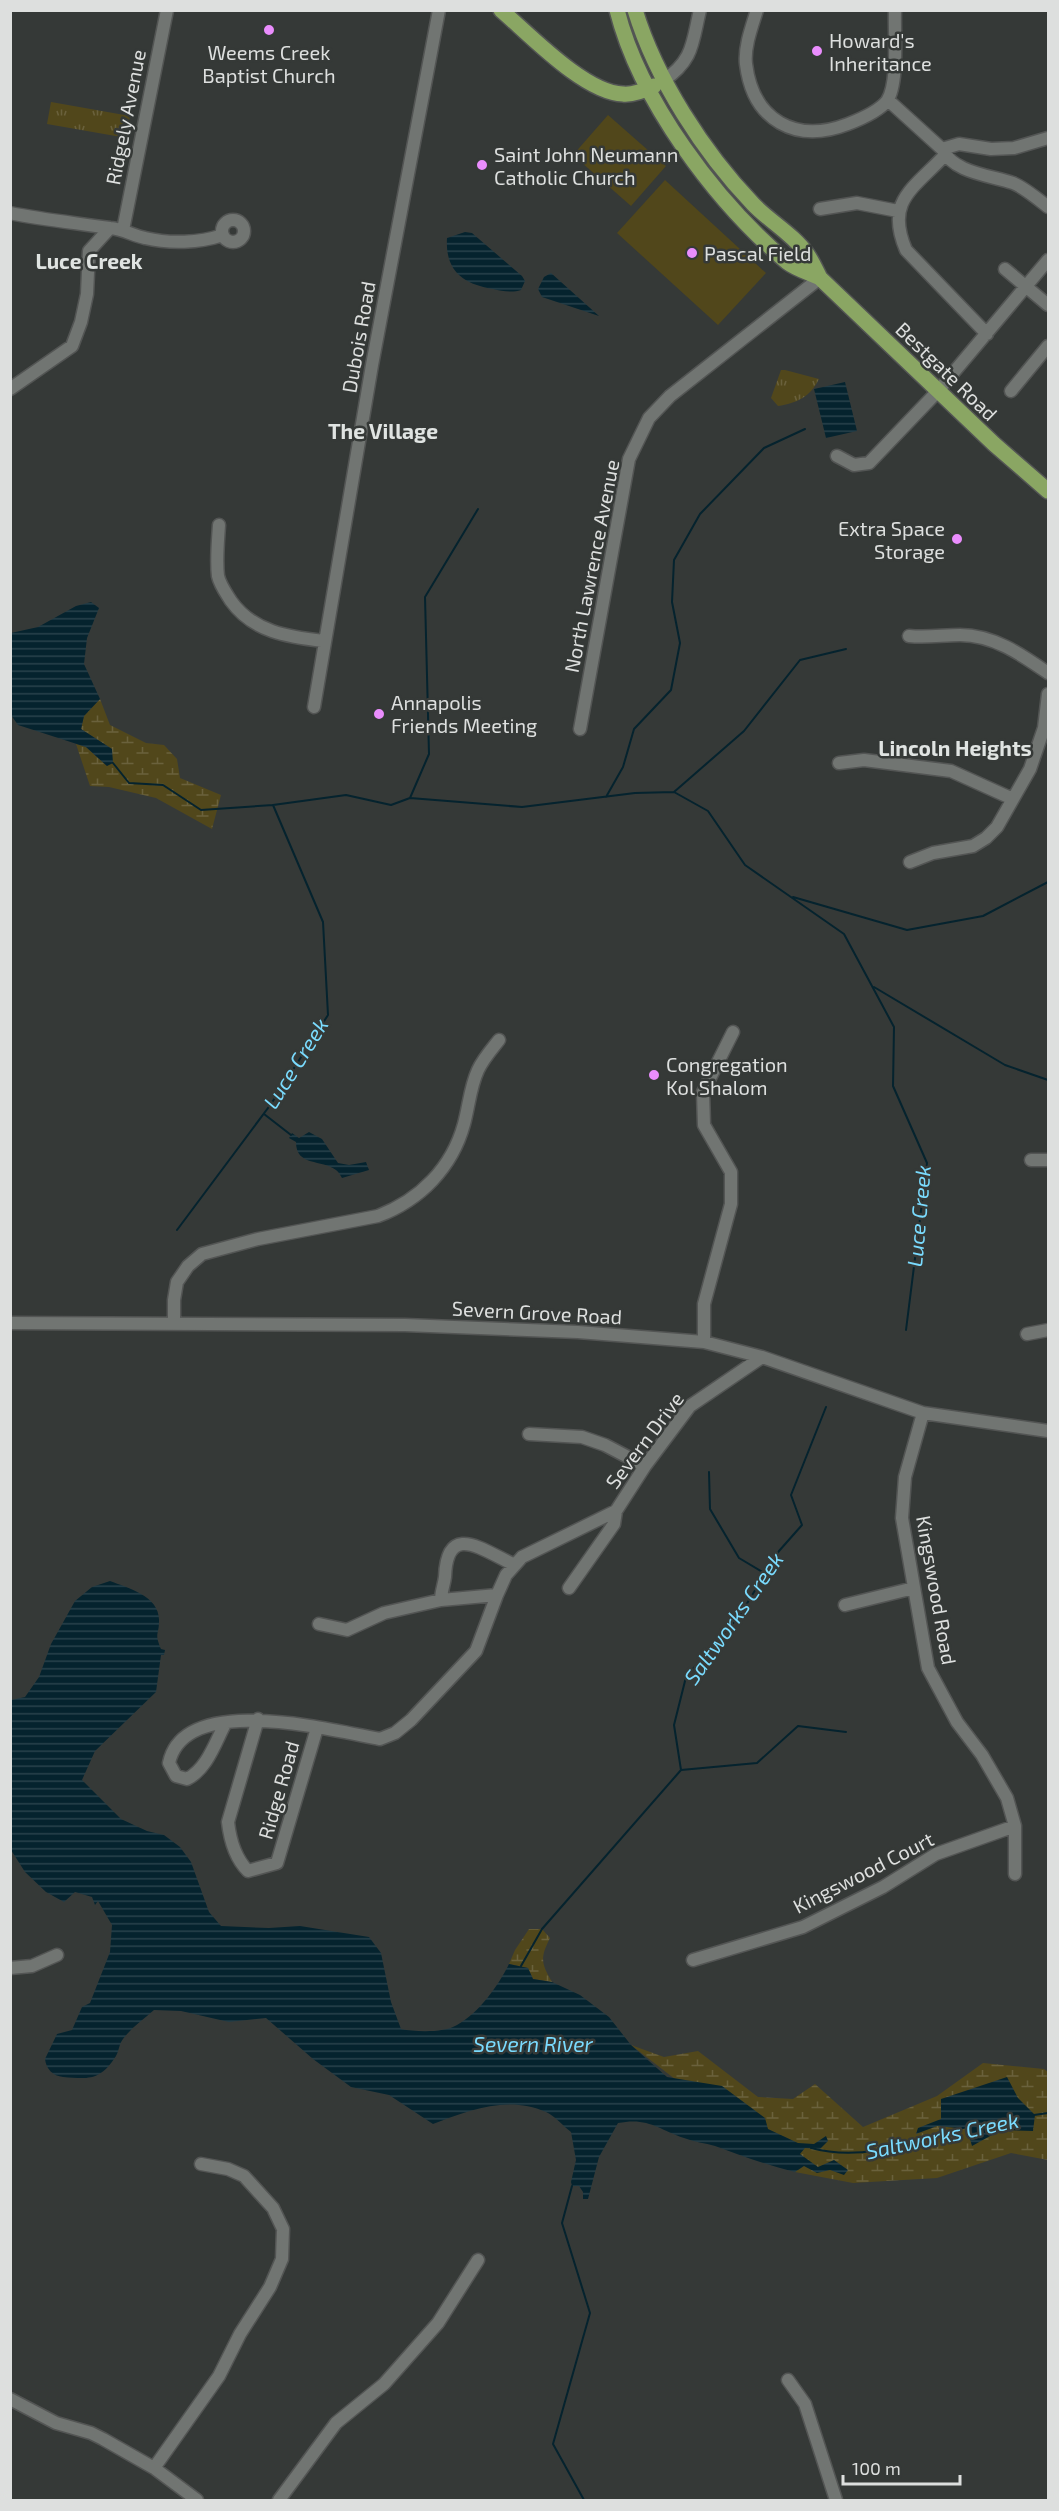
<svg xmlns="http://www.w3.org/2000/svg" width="1059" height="2511" font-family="'Exo 2',sans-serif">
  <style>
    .grass { fill: url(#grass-tufts) }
    .wetland { fill: url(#wetland-marsh) }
    .pitch { fill: #51471b }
    .water { fill: url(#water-rules) }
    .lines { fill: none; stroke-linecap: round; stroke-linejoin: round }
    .stream { stroke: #05232e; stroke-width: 2 }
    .minor-casing { stroke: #535554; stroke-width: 15 }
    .major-casing { stroke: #535554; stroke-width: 18 }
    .minor { stroke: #717572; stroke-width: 12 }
    .major { stroke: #8aa663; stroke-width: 15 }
    .poi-dot { fill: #ea8dfd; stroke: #353937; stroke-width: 2 }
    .labels { text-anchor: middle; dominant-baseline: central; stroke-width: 5; stroke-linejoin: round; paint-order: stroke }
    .poi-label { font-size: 20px; fill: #dddfde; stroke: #353937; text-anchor: start }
    .street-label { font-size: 20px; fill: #dddfde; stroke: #353937 }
    .neighbourhood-label { font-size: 21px; font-weight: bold; fill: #e0e4e2; stroke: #353937 }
    .water-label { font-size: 21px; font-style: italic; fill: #7adbfe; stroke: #353937 }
  </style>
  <defs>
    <pattern id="grass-tufts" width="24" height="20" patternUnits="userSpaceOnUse" patternTransform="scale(1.5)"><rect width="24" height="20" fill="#51471b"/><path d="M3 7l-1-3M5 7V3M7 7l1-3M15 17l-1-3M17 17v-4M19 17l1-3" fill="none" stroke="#6a613c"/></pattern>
    <pattern id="wetland-marsh" width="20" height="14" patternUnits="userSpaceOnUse" patternTransform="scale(1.5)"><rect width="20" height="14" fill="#51471b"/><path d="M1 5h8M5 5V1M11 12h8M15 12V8" fill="none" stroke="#6a613c"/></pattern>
    <pattern id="water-rules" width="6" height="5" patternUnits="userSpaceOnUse" patternTransform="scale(1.5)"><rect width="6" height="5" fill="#05232e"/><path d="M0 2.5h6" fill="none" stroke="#29424c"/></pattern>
  </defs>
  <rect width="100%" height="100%" fill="#353937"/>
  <path class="grass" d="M 51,102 L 130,116 L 127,138 L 47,124 Z
    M 781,370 L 785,370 L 819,379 C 810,397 797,403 778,406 L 771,398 Z"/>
  <path class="wetland" d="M 100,699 L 110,725 L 146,743 L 164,745 L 177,759 L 180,778 L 221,795 L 212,829 L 156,798 L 109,787 L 90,786 L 76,744 L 86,747 L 107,766 L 112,749 L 81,729 L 84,716 Z
    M 529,1929 L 542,1929 L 550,1938 C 540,1958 541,1963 552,1982 L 533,1979 L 528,1968 L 509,1964 L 515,1950 Z
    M 631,2045 L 664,2057 L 698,2051 L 758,2097 L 793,2099 L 815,2084 L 863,2127 L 937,2096 L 983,2063 L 1044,2069 L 1048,2072 L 1048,2160 L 1011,2153 L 937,2178 L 853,2183 L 795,2172 Z"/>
  <path class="pitch" d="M 608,115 L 666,166 L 631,206 L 573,155 Z
    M 665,180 L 766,273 L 718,325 L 617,233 Z"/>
  <path class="water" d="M 465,232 L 472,233 L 522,276 L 525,281 L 521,290 C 512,293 502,291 493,289 C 463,284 445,271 447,238 Z
    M 551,273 L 599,316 L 542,297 L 538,289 L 544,277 Z
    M 845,382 L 857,431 L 826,438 L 814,389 Z
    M 91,602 L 99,608 L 87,638 L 84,664 L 100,699 L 84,716 L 81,729 L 112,749 L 113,763 L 107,766 L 86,747 L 18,725 L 11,715 L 11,633 L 38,627 L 76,606 Z
    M 309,1132 L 322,1139 L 338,1163 L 349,1165 L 366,1162 L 369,1170 L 342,1178 C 340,1175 339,1172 336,1170 C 322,1159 296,1167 296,1142 L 289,1138 L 292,1133 L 299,1138 Z
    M 110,1581 C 128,1588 160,1596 159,1621 C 159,1636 154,1632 161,1649 L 165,1650 L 164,1655 L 161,1655 L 156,1692 L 95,1751 L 82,1780 L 121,1819 L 147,1831 L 164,1835 L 180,1847 L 191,1862 L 209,1912 L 221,1926 L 269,1928 L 300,1926 L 369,1937 L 381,1953 L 391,2002 L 401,2029 C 416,2032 444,2033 457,2025 C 479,2013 498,1986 509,1964 L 528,1968 L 533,1979 L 552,1982 L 580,1995 L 609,2017 L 631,2045 L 667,2077 L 722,2086 L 765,2118 L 768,2129 L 798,2143 L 814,2144 L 826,2136 L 828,2141 L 820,2149 L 805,2148 L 800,2154 L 818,2167 L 834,2160 L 848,2170 L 844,2175 L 830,2170 L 817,2173 L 804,2166 L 795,2172 C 767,2165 742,2156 715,2146 C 705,2143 694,2142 684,2138 C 658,2129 648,2117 618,2123 L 599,2157 L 588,2199 L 583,2199 L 583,2192 L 579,2186 L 572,2186 L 571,2182 L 576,2160 L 571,2132 C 563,2126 555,2116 546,2112 C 508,2095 469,2110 433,2124 L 389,2095 L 351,2087 L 313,2059 L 266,2018 L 229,2022 L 181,2011 L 154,2010 C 144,2019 131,2028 123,2039 C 119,2044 119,2051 116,2056 C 100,2081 89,2079 63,2077 C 53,2076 46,2069 45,2059 L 57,2034 L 72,2030 L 82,2007 L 90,2003 L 110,1952 L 112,1925 L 98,1901 L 95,1905 L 92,1897 L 75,1892 L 64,1902 L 46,1892 L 25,1872 L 11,1850 L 11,1700 L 25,1697 L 39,1677 L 51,1644 L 75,1601 L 92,1587 Z
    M 1007,2077 L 1018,2098 L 1035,2115 L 1033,2131 L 1001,2130 L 972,2146 L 967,2129 L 937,2126 L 916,2134 L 918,2128 L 941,2119 L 941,2099 Z"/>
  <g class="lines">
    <path class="stream" d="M 113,763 L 129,783 L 163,785 L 201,810 L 273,805 L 346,795 L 391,805 L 410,798 L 522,807 L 635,793 L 674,792 L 708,811 L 745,865 L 844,934 L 894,1027 L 893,1086 L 927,1163 L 906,1330
      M 674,792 L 744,731 L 800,660 L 846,649
      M 606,797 L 623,767 L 634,729 L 671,690 L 680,643 L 672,602 L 674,560 L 700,514 L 764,448 L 805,429
      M 410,798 L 429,754 L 425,597 L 478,509
      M 793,897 L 907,930 L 983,916 L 1048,882
      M 874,987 L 1005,1065 L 1048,1080
      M 264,1114 L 291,1135
      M 177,1230 L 271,1104 L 328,1015 L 323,922 L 273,805
      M 709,1472 L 710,1509 L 739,1558 L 764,1573
      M 681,1770 L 757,1763 L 798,1726 L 846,1732
      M 521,1966 L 542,1929 L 681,1770 L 674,1725 L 686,1677 L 740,1615 L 779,1551 L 802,1525 L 791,1495 L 826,1407
      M 1034,2115 L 1048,2113
      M 811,2148 C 863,2162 913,2142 963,2128
      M 572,2186 L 562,2223 L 590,2313 L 553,2444 L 584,2500"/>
    <g class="minor-casing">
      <path id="minor" d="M 757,10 C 752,26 744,47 746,64 C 753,121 796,144 848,124 C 861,119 878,112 887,101 C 899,83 894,32 895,10
        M 663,81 C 694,60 692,43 700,10
        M 888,100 L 942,149 C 954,173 989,175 1013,183 C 1025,188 1038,199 1048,207
        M 942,149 L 959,144 L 991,149 L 1014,148 L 1048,138
        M 945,155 C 913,189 885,201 906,250 L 987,334
        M 820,209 L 857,203 L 898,211
        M 10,213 C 44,220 77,223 110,228 C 123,229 134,236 145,238 C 170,244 199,243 223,235
        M222 231a11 11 0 1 1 22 0a11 11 0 1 1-22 0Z
        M 123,230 L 167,10
        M 1005,269 L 1048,305
        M 10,389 L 72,346 L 81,322 L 87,294 L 89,251 L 110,228
        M 1011,391 L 1048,346
        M 837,456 L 854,465 L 869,463 L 938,391 L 1048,260
        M 219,525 C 218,541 216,560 218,576 C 220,585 226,593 231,601 C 253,632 288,637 324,641
        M 909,636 C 927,638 943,635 960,635 C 994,635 1022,655 1048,673
        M 314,707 L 372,365 L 439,10
        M 580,729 L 629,459 L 649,418 L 670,396 L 820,278
        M 839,763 L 864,760 L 951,771 L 1013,799
        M 910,862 L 933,853 L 973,846 L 986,838 L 997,827 L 1030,769 L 1044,728 L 1048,694
        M 1031,1160 L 1048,1160
        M 10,1323 L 405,1325 L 578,1332 L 704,1342 L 762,1357 L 923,1413 L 1048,1431
        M 174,1323 L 174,1300 L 177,1282 L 188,1266 L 202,1254 L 258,1239 L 378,1216 C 420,1200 452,1168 464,1124 C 469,1106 470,1087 478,1070 C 483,1059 492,1049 499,1040
        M 1027,1334 L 1048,1330
        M 704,1342 L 704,1304 L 731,1204 L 731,1172 L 704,1125 L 703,1092 L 733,1032
        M 923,1413 L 905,1477 L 902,1518 L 928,1668 L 957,1722 L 982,1755 L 1007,1798 L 1015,1826 L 1015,1874
        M 529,1434 L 582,1437 L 605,1445 L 645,1466
        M 569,1588 L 614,1524 L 616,1511
        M 441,1600 C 441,1592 444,1585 445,1577 C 447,1521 482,1550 515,1565
        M 845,1605 L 914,1588
        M 319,1624 L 347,1630 L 384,1613 L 441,1600 L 497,1595
        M 258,1719 L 228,1822 C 230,1840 235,1858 248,1871 L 277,1863 L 317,1728
        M 225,1724 C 215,1743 207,1769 187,1779 L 176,1776 L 169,1763 C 184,1692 330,1730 380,1739 L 395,1733 L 411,1720 L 476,1651 L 497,1595 L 506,1575 L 522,1557 L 616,1511 L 645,1466 L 690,1406 L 762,1357
        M 693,1960 L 803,1927 L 883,1887 L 936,1854 L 1015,1826
        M 10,1968 L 32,1966 L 57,1955
        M 788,2380 L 805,2404 L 836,2500
        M 10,2399 L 56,2423 L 91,2433 L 103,2439 L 154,2468 L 197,2500
        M 154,2468 L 219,2376 L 240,2334 L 270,2287 L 282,2259 L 283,2229 L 273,2208 L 244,2176 L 228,2169 L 201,2164
        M 279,2500 L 336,2423 L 384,2384 L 438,2323 L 478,2260"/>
    </g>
    <g class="major-casing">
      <path id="major" d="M 501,10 C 530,35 585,93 623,94 C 632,95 646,90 654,86
        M 617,10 C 640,101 716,202 787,262 C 796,269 810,273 820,278 L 994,444 L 1048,491
        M 635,10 C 656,79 704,153 753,204 C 769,221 794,235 807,254 C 812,261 816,270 820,278"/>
    </g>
    <use href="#minor" class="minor"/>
    <use href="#major" class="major"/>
  </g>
  <g class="poi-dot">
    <circle cx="269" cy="30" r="6"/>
    <circle cx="817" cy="51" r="6"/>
    <circle cx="482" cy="165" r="6"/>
    <circle cx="692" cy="253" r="6"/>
    <circle cx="957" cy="539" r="6"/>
    <circle cx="379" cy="714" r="6"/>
    <circle cx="654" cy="1075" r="6"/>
  </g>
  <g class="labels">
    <g class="poi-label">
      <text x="829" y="40">Howard's<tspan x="829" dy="23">Inheritance</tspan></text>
      <text x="269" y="52" text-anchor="middle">Weems Creek<tspan x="269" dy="23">Baptist Church</tspan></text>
      <text x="494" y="154">Saint John Neumann<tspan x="494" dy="23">Catholic Church</tspan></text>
      <text x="704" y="253">Pascal Field</text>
      <text x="945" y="528" text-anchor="end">Extra Space<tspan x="945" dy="23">Storage</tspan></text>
      <text x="391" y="702">Annapolis<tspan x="391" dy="23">Friends Meeting</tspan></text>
      <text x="666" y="1064">Congregation<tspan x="666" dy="23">Kol Shalom</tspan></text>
    </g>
    <g class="street-label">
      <text transform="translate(125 117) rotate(-79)">Ridgely Avenue</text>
      <text transform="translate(358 337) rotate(-80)">Dubois Road</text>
      <text transform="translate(947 371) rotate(44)">Bestgate Road</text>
      <text transform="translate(591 566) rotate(-79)">North Lawrence Avenue</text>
      <text transform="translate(537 1312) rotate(3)">Severn Grove Road</text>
      <text transform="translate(644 1440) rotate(-53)">Severn Drive</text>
      <text transform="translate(937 1590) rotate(80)">Kingswood Road</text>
      <text transform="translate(278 1790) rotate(-74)">Ridge Road</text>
      <text transform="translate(863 1872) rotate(-27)">Kingswood Court</text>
    </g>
    <g class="neighbourhood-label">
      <text x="89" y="260">Luce Creek</text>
      <text x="383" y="430">The Village</text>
      <text x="955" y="747">Lincoln Heights</text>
    </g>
    <g class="water-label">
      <text transform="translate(295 1063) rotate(-58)">Luce Creek</text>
      <text transform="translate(918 1216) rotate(-85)">Luce Creek</text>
      <text transform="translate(733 1618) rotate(-55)">Saltworks Creek</text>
      <text x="533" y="2043">Severn River</text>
      <text transform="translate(942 2135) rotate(-12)">Saltworks Creek</text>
    </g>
  </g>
  <rect width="1059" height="2511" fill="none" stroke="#dddfde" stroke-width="24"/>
  <path d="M843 2475v9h117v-9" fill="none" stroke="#dddfde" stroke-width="3"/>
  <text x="852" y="2475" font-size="18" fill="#dddfde" stroke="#353937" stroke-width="4.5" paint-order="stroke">100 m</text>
</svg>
